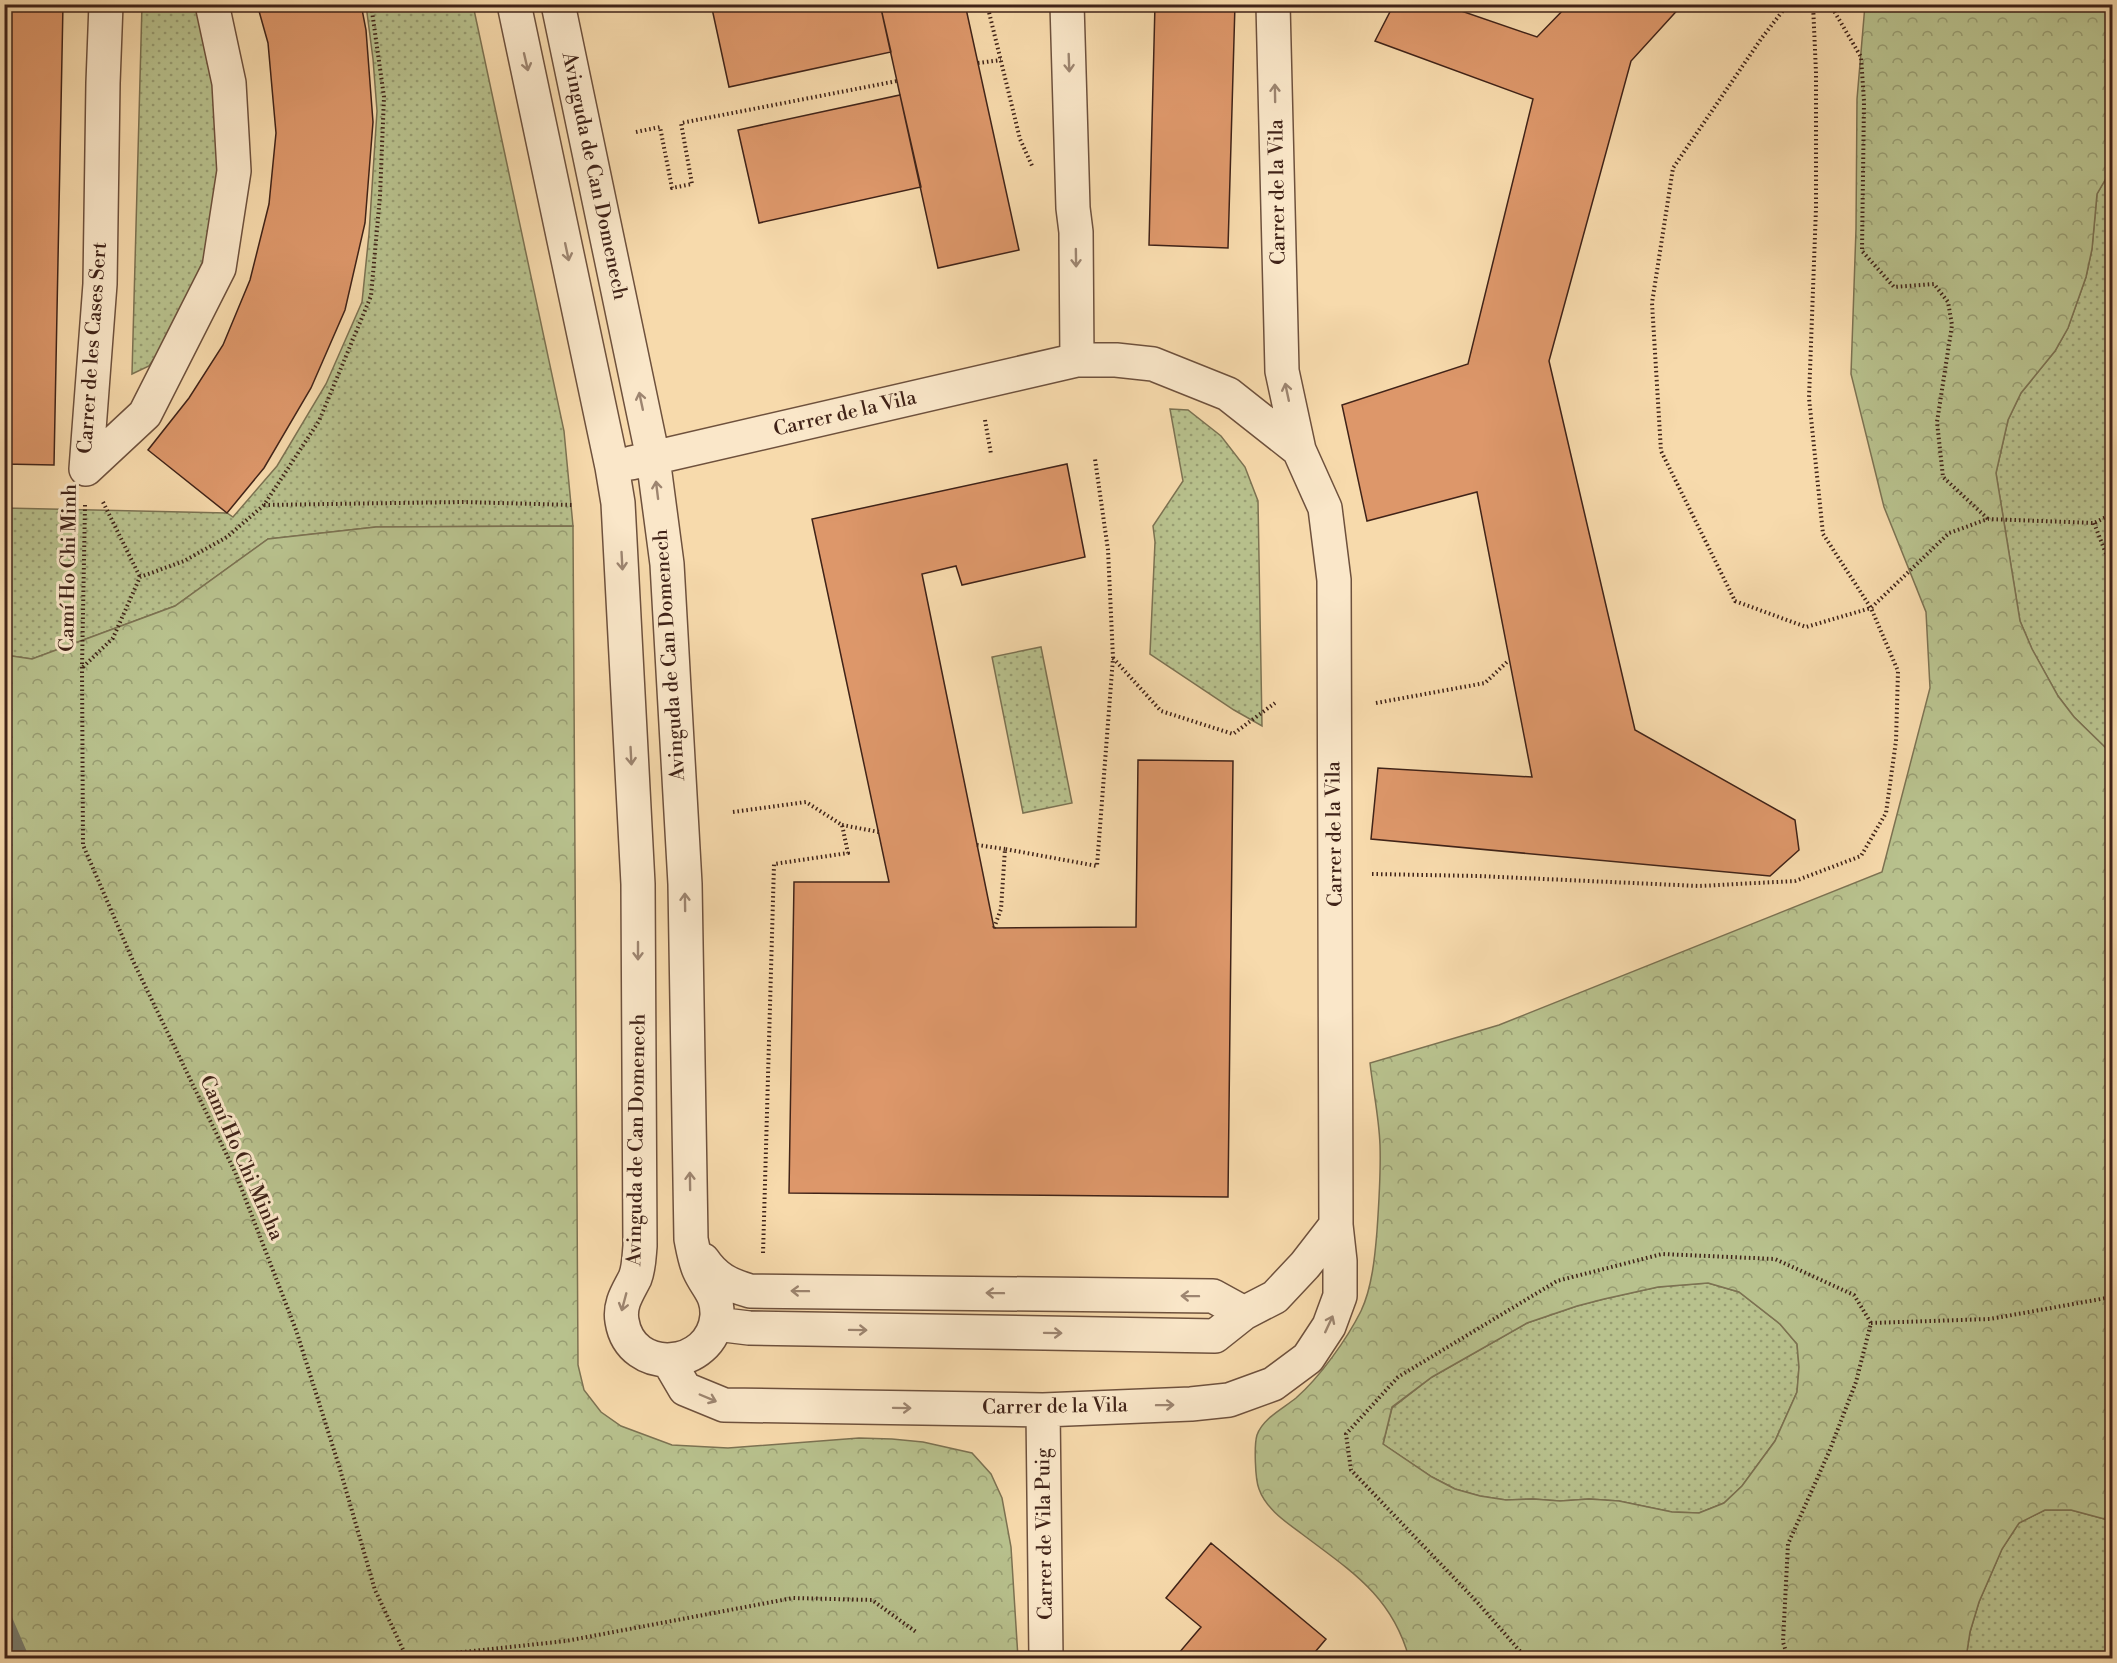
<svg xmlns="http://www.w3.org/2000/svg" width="2117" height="1663" font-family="'Libre Bodoni',serif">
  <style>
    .green { fill: url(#green-dots); stroke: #7c7252; stroke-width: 1.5 }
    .forest { fill: url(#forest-crowns); stroke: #7c7252; stroke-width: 1.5; fill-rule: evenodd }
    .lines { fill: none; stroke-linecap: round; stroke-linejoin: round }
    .stream { stroke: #787e71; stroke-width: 12 }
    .building { fill: #dd976a; stroke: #402318; stroke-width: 1.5 }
    .minor-casing { stroke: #6e513d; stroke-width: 36 }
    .path { stroke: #402318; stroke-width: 4; stroke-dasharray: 1.5 3; stroke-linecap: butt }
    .minor { stroke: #fae7c9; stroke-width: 33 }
    .oneway { stroke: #9d8570 }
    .labels { text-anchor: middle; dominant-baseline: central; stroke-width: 6; stroke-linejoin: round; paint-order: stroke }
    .street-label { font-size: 20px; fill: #402318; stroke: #fae7c9 }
  </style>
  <defs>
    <pattern id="green-dots" width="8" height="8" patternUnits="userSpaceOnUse" patternTransform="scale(1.5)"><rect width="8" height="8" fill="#b8c18d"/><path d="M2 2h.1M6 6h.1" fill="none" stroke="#979c72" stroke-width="1.8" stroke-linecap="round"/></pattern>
    <pattern id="forest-crowns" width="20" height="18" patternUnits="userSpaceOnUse" patternTransform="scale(1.5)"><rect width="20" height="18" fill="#b8c18d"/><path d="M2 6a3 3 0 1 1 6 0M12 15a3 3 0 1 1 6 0" fill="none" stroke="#979c72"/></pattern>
  </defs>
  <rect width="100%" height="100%" fill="#f7daac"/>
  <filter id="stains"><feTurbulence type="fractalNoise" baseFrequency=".00333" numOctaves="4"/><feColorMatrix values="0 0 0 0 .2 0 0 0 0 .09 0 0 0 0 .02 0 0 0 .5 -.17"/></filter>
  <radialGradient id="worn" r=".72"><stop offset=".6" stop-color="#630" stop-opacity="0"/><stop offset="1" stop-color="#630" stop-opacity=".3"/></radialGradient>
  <path class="green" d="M 142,5 L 202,5 L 224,130 L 208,250 L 170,335 L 149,366 L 132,374 Z
    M 366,5 L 473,5 L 564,431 L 573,526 L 376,527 L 268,539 L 175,606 L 32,659 L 5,655 L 5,508 L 227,513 L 233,517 L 277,466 L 326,384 L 362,302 L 369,234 L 377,111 L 373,59 Z
    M 2112,168 L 2112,754 L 2074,717 L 2058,696 L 2032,649 L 2020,621 L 1996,473 L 2008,420 L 2021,393 L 2055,351 L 2068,328 L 2086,277 L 2092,249 L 2097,194 Z
    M 1170,409 L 1188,410 L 1221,436 L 1245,467 L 1258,501 L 1262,726 L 1234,710 L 1150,654 L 1155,542 L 1153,526 L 1183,481 Z
    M 1041,647 L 1072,803 L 1023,813 L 992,657 Z
    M 1708,1283 L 1739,1292 L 1780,1324 L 1797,1344 L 1799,1367 L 1797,1392 L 1775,1441 L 1742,1486 L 1724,1503 L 1699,1513 L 1672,1512 L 1619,1501 L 1589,1499 L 1560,1501 L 1533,1499 L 1506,1500 L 1480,1496 L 1455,1489 L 1432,1477 L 1383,1444 L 1392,1408 L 1432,1377 L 1527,1323 L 1577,1306 L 1604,1299 L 1658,1287 Z
    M 2045,1510 L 2071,1510 L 2112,1521 L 2112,1658 L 1966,1658 L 1970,1632 L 1979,1602 L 2002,1549 L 2019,1523 Z"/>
  <path class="forest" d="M 1865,5 L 2112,5 L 2112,168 L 2097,194 L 2092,249 L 2086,277 L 2068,328 L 2055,351 L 2021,393 L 2008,420 L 1996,473 L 2020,621 L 2032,649 L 2058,696 L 2074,717 L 2112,754 L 2112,1521 L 2071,1510 L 2045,1510 L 2019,1523 L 2002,1549 L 1979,1602 L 1970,1632 L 1966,1658 L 1409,1658 C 1392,1596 1351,1571 1302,1534 C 1286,1522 1266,1509 1259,1489 C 1255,1479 1254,1445 1257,1435 C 1263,1418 1284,1408 1296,1398 C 1320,1377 1347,1339 1361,1311 C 1372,1288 1375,1256 1377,1231 C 1379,1202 1381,1173 1380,1145 C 1379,1117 1373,1090 1370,1063 L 1499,1025 L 1882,872 L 1930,688 L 1926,612 L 1884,507 L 1851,374 L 1856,229 L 1857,99 ZM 1708,1283 L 1739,1292 L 1780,1324 L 1797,1344 L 1799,1367 L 1797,1392 L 1775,1441 L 1742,1486 L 1724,1503 L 1699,1513 L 1672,1512 L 1619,1501 L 1589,1499 L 1560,1501 L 1533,1499 L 1506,1500 L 1480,1496 L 1455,1489 L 1432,1477 L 1383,1444 L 1392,1407 L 1432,1377 L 1527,1323 L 1577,1306 L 1604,1299 L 1658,1287 Z
    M 573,526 L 578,1365 L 584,1390 L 601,1412 L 621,1426 L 672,1445 L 728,1448 L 859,1438 L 892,1439 L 923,1442 L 972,1453 L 991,1474 L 1002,1498 L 1011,1547 L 1018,1658 L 5,1658 L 5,655 L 32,659 L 175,606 L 268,539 L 376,527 Z"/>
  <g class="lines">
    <path class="stream" d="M 4,1614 L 23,1658"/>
  </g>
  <path class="building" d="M 4,4 L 63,4 L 54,465 L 4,464 Z
    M 257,4 L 361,4 L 366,30 L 373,122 L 365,223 L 345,310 L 311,388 L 264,468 L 227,513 L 148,450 L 189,398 L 223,345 L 250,280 L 269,204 L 276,133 L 268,43 Z
    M 711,4 L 880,4 L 891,52 L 729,87 Z
    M 880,4 L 965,4 L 1019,250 L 938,268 Z
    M 1155,4 L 1235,4 L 1228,248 L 1149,245 Z
    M 1394,4 L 1441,4 L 1537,37 L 1569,4 L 1683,4 L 1631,61 L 1549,361 L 1635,730 L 1795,820 L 1799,850 L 1770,876 L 1371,839 L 1378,768 L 1532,777 L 1477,492 L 1367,521 L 1342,405 L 1468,364 L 1533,99 L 1375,41 Z
    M 900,95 L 921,187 L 759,223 L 738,130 Z
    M 1067,464 L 1085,557 L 962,585 L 956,566 L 922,574 L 994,928 L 1136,927 L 1138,760 L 1233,761 L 1228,1197 L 789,1193 L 794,882 L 889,882 L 812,519 Z
    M 1211,1543 L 1326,1639 L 1310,1658 L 1184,1658 L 1178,1654 L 1201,1627 L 1166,1598 Z"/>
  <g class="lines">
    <g class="minor-casing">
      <path id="minor" d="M 514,4 L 612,467 L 618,503 L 638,884 L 640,1246 C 639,1257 639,1268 635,1278 C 628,1292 619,1304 622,1321 C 631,1377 712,1370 717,1316 C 718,1294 707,1288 699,1270 C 695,1261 693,1249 691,1239 L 685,884 L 667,564 L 653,458 L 558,4
        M 1067,4 L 1073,208 L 1076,232 L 1077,360
        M 1273,4 L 1282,371 L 1299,450
        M 631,463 L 1077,360 L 1116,360 L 1153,364 L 1228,394 L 1299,450 L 1325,508 L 1334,580 L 1336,1225 L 1340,1261 L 1340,1296 L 1329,1326 L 1308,1358 L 1273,1384 L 1229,1400 L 1191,1404 L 1043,1410 L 724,1405 L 685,1389 L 668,1360
        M 86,469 L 145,414 L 219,268 L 234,171 L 229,83 L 212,4
        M 86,469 L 100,284 L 103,83 L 106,4
        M 703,1260 C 715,1278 729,1285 750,1291 L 1213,1296 L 1244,1313
        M 716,1324 L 749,1328 L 1215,1336 L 1244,1313 L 1275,1297 L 1305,1265 L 1336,1225
        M 1043,1410 L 1046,1658"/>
    </g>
    <path class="path" d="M 987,4 L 1020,139 L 1033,168
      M 1788,4 L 1761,39 L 1673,168 L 1652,303 L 1661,451 L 1735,601 L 1806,627 L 1871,608 L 1949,533 L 1988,519 L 2094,523 L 2112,514
      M 1830,4 L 1861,57 L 1864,101 L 1862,251 L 1894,287 L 1934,284 L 1948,302 L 1952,325 L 1937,422 L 1943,477 L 1988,519
      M 978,63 L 1001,60
      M 636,132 L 660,127 L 672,188 L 692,184 L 681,123 L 897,81
      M 985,420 L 991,454
      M 103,502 L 140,577
      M 85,505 L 82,667 L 83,845 L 133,961 L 235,1172 L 296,1330 L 339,1466 L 375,1590 L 407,1658
      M 264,505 L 463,502 L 572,505
      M 2094,523 L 2112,569
      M 1113,658 L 1161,711 L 1233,734 L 1275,703
      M 83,667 L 113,638 L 140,577 L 184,561 L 227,537 L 264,505 L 319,421 L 371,296 L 380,196 L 384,97 L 371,4
      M 1376,703 L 1485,683 L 1509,660
      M 733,812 L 806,802 L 842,825 L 848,853 L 774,864 L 763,1254
      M 842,825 L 879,832
      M 977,845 L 1005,849
      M 1372,874 L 1478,876 L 1699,886 L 1795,881 L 1861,856 L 1886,813 L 1896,741 L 1898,671 L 1871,608 L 1823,534 L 1809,398 L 1816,208 L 1816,73 L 1813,4
      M 994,928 L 1001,909 L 1005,849 L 1097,866 L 1113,658 L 1108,550 L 1095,459
      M 1871,1323 L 1990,1319 L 2112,1297
      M 407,1658 L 566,1641 L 793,1598 L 872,1600 L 916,1632
      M 1526,1658 L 1477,1602 L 1351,1470 L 1346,1434 L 1398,1377 L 1557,1281 L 1662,1254 L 1775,1259 L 1854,1295 L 1871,1323 L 1856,1382 L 1829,1452 L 1788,1544 L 1783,1642 L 1788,1658"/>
    <use href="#minor" class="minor"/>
  </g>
  <defs><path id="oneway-shaft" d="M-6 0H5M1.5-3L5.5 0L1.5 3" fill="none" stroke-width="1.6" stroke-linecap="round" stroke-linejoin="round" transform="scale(1.5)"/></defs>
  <g class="oneway">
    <use href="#oneway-shaft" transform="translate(526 62) rotate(77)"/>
    <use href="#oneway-shaft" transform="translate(1069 63) rotate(88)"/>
    <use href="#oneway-shaft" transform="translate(1275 93) rotate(-91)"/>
    <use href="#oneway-shaft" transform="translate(567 252) rotate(78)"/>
    <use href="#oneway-shaft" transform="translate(1076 258) rotate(89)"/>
    <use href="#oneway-shaft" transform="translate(1287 392) rotate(-102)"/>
    <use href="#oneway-shaft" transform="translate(641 401) rotate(-102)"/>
    <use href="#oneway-shaft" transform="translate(657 490) rotate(-97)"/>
    <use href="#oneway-shaft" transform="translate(622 561) rotate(87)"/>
    <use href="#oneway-shaft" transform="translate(631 756) rotate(87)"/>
    <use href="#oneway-shaft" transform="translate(685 902) rotate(-91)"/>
    <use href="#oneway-shaft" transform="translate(638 951) rotate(90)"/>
    <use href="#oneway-shaft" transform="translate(690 1181) rotate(-91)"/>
    <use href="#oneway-shaft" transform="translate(800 1291) rotate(-179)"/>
    <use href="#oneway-shaft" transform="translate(995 1293) rotate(-179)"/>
    <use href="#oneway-shaft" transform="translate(1190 1296) rotate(-179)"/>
    <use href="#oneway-shaft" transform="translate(624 1302) rotate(105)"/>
    <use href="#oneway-shaft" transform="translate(1329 1324) rotate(-65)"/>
    <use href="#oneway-shaft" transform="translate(858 1330) rotate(1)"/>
    <use href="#oneway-shaft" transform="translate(1053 1333) rotate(1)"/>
    <use href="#oneway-shaft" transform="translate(708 1398) rotate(23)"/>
    <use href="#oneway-shaft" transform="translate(1165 1405) rotate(-1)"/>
    <use href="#oneway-shaft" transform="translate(902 1408) rotate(1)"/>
  </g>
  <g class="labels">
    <g class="street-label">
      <text transform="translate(594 176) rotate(78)">Avinguda de Can Domenech</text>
      <text transform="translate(1278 192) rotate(-91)">Carrer de la Vila</text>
      <text transform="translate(93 348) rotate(-86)">Carrer de les Cases Sert</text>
      <text transform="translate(845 414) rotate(-13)">Carrer de la Vila</text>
      <text transform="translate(69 568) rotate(-89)">Camí Ho Chi Minh</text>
      <text transform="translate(670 655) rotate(-94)">Avinguda de Can Domenech</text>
      <text transform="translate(1335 834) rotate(-91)">Carrer de la Vila</text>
      <text transform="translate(637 1140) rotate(-89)">Avinguda de Can Domenech</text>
      <text transform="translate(241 1158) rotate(66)">Camí Ho Chi Minha</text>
      <text transform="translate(1055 1407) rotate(-1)">Carrer de la Vila</text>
      <text transform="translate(1045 1534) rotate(-91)">Carrer de Vila Puig</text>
    </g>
  </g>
  <rect width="2117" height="1663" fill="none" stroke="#f7daac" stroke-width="24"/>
  <rect x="6" y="6" width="2105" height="1651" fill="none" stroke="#402318" stroke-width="3"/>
  <rect x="12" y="12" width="2093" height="1639" fill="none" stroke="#402318" stroke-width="1.5"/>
  <rect width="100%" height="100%" filter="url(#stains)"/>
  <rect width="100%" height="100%" fill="url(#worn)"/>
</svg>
